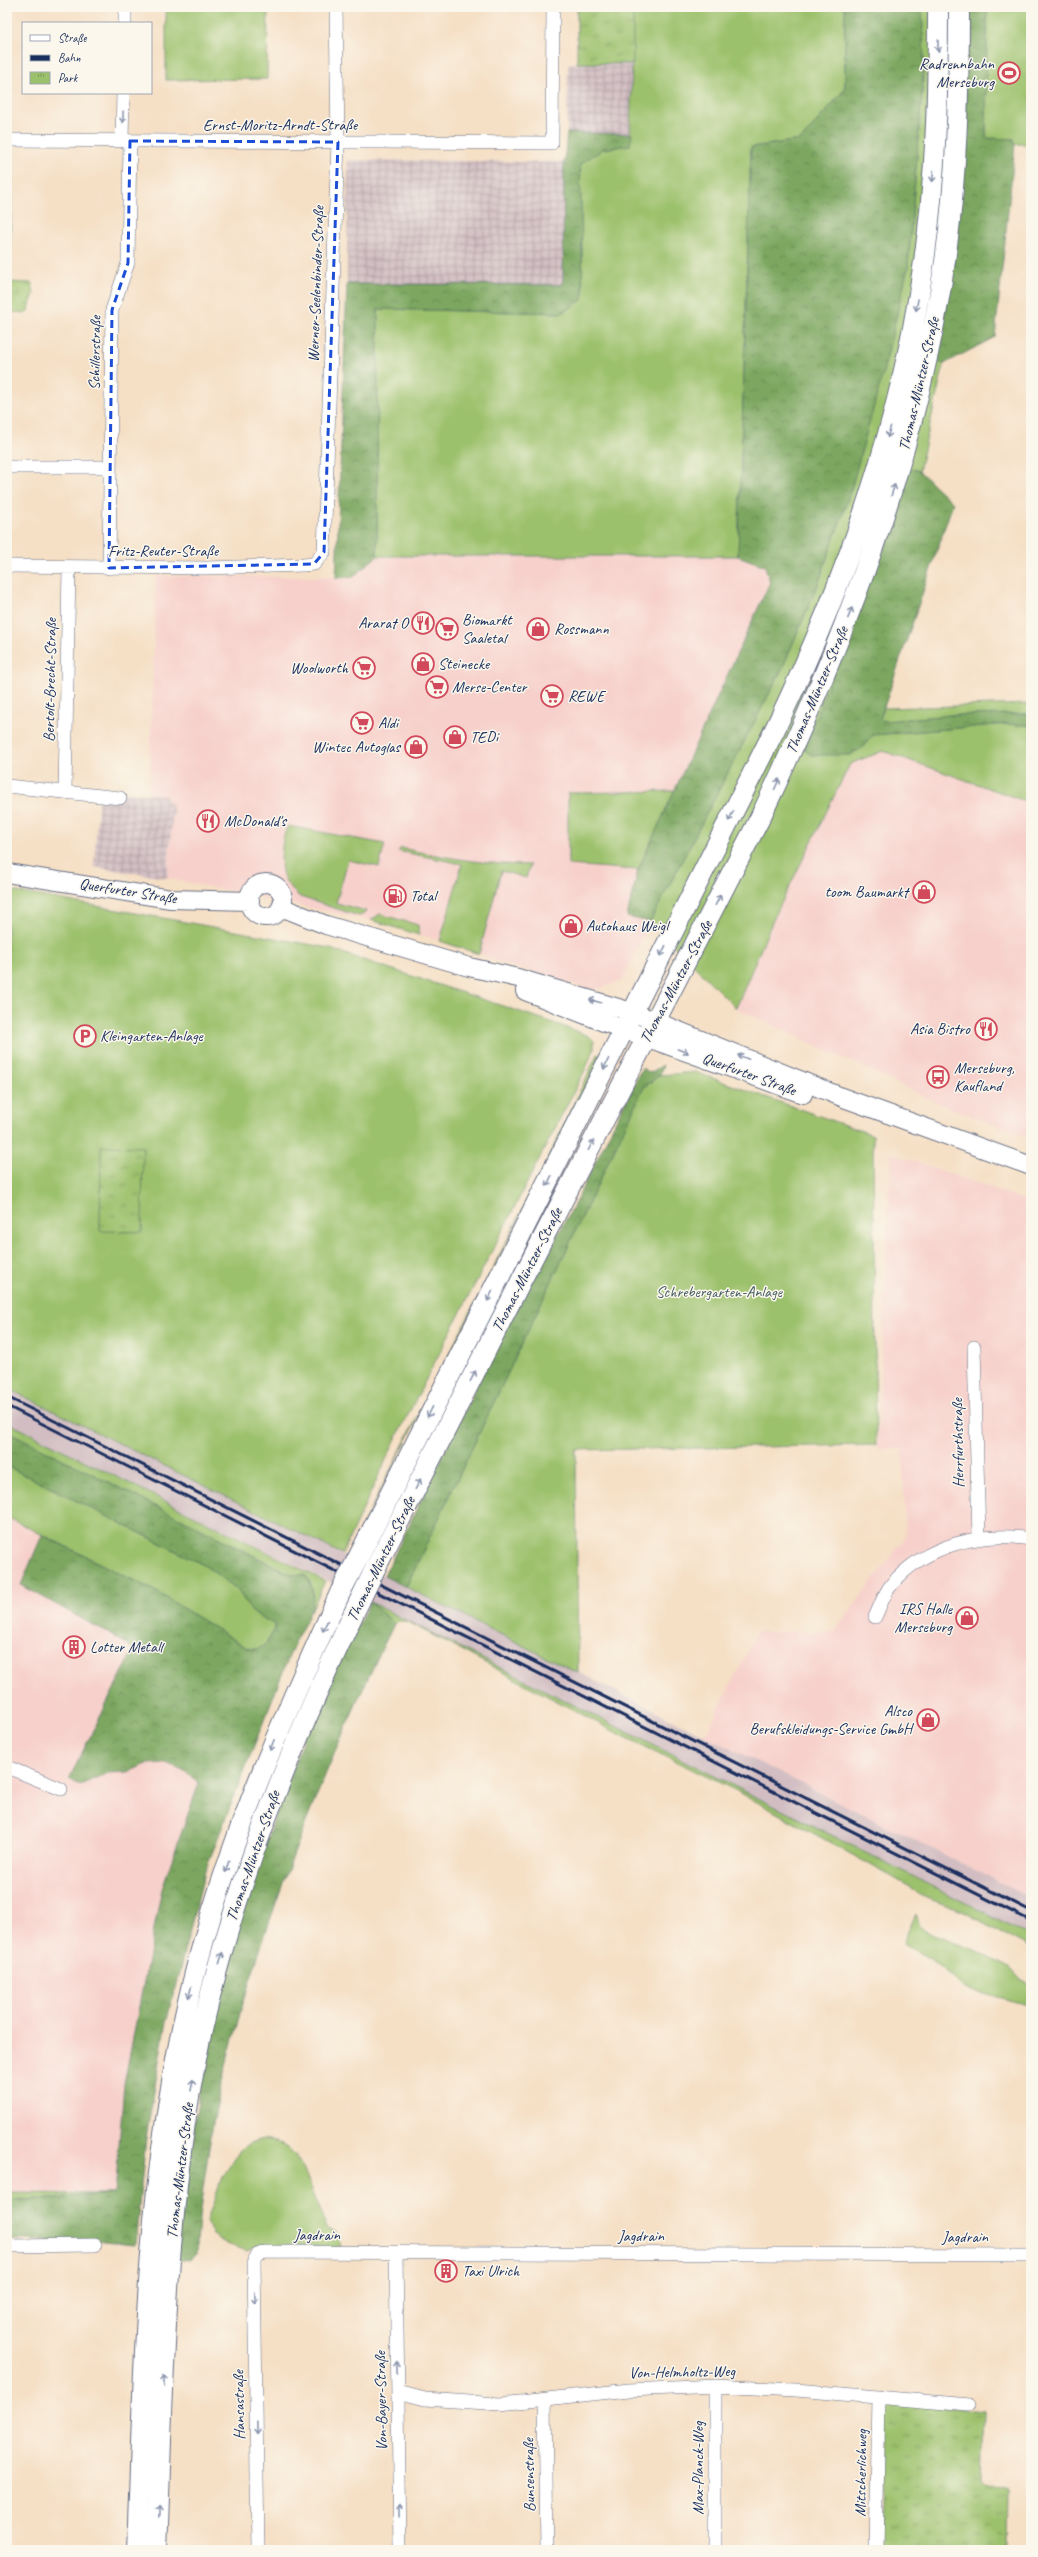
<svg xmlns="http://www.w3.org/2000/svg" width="1038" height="2557" font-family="Caveat,sans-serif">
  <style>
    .built { fill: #f7d0cb }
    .industrial { fill: url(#industrial-grid) }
    .railway { fill: #d2bec2 }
    .green { fill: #9cc16c; stroke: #5c7865 }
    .forest { fill: url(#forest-crowns); stroke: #4c6b5f }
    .park { fill: url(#park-tufts); stroke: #5c7865 }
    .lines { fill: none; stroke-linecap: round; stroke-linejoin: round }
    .minor-casing { stroke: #676d82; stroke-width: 14 }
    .secondary-casing { stroke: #676d82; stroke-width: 20 }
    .primary-casing { stroke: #676d82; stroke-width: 22 }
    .minor { stroke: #fff; stroke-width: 13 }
    .secondary { stroke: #fff; stroke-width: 18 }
    .primary { stroke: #fff; stroke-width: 20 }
    .rail { stroke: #1b2f5e; stroke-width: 3 }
    .primary-bridge-casing { stroke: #676d82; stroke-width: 22; stroke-linecap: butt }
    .primary-bridge { stroke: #fff; stroke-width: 20 }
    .oneway { stroke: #8d97ae }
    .marked { fill: none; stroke: #1d4ed8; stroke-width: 3; stroke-dasharray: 8 5; stroke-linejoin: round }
    .labels { text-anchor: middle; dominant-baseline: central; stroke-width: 3; stroke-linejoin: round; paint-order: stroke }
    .poi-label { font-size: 16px; fill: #1b2f5e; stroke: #fbf7ec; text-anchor: start }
    .street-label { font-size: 16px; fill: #1b2f5e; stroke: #fbf7ec }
    .park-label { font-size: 16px; fill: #425b62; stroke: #fbf7ec }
  </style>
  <defs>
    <pattern id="industrial-grid" width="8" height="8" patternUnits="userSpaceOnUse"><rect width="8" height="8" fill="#d2bec2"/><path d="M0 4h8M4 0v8" fill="none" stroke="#aa9ba1"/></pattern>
    <pattern id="forest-crowns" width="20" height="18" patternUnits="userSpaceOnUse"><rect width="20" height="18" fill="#7da760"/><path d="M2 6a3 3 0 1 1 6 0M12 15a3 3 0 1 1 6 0" fill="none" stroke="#668852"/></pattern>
    <pattern id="park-tufts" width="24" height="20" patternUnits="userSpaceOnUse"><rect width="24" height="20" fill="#9cc16c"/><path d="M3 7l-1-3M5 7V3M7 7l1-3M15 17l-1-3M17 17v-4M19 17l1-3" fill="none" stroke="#7e9d5c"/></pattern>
  </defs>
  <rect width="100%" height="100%" fill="#fbf7ec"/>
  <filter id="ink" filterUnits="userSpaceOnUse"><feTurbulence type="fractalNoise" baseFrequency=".025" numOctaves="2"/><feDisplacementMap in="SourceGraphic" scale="8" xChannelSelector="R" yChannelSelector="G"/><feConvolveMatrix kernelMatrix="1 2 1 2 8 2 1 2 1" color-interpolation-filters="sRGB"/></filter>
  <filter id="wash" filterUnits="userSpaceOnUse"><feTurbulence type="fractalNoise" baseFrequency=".012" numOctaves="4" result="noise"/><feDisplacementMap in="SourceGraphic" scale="16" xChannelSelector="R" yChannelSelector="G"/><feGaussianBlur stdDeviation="0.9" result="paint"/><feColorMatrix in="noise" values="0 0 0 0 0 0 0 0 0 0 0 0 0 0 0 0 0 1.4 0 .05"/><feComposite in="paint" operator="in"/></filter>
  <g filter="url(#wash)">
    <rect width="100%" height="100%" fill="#f5dfc5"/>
    <path class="built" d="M 377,556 L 738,556 L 766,566 L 770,582 L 638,870 L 627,916 L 650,922 L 622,981 L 594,990 L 507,965 L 459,946 L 373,921 L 167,878 L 173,809 L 149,793 L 156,576 L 353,577 Z
      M 883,751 L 1024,801 L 1031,786 L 1031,1138 L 947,1107 L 736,1008 L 773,920 L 850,764 Z
      M 891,1153 L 1031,1202 L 1031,1898 L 705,1736 L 757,1632 L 834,1632 L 906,1537 L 902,1449 L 877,1449 Z
      M 7,1517 L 258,1637 L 162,1888 L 115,2194 L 7,2193 Z"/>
    <path class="industrial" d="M 568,63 L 633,64 L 632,134 L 567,133 Z
      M 348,160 L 564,162 L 563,286 L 347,284 Z
      M 99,791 L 165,795 L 173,809 L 167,878 L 94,867 Z"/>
    <path class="railway" d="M 7,1388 L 1031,1898 L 1031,1936 L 370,1602 L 7,1422 Z"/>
    <path class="green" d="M 166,7 L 268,7 L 267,79 L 166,80 Z
      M 633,7 L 845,7 L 845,89 L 801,140 L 751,147 L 738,556 L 377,556 L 378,309 L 562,313 L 583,299 L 580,164 L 603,149 L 630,145 Z
      M 922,7 L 967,7 L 955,249 L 937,361 L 944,364 L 919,471 L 909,468 L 811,755 L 862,748 L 873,735 L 1008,724 L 1031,726 L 1031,786 L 1025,801 L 883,751 L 850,764 L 773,920 L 736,1008 L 650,922 L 782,669 L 818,584 L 850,493 L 908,267 L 924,66 Z
      M 987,7 L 1031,7 L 1031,144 L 1015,144 L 1013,139 L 986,139 Z
      M 7,177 L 12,177 L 10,251 L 7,251 Z
      M 1031,704 L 1031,714 L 951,715 L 885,721 L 880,719 L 884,708 Z
      M 675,791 L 638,870 L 568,865 L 568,793 Z
      M 288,826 L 385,844 L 379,867 L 348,860 L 336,903 L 366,911 L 364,914 L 359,916 L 300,897 C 293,891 286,884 283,875 C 279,865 282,834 288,826 Z
      M 401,848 C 444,857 485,865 530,865 L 526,878 L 501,871 L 479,954 L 440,941 L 462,864 L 398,851 Z
      M 7,890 L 324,947 L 557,1024 L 589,1036 L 594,1041 L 594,1050 L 586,1068 L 397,1436 L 342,1554 L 7,1388 Z
      M 380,914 L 418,925 L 419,935 L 371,920 Z
      M 600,1054 L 595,1068 L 424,1407 L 359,1532 L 539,1177 L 597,1055 Z
      M 695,1072 L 873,1135 L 876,1445 L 576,1450 L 578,1673 L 406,1587 L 644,1087 L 660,1075 Z
      M 7,1422 L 325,1581 L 311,1611 C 313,1597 315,1586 305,1575 L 290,1574 L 7,1431 Z
      M 7,1466 L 204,1565 L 237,1589 L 252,1612 L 275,1625 L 275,1629 C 266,1643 265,1652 247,1648 L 155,1591 L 7,1517 Z
      M 370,1602 L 1031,1936 L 1031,1948 L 962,1911 L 919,1895 L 912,1888 L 739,1792 L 619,1734 L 406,1621 L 397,1621 L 394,1624 Z
      M 916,1914 L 920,1926 L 931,1934 L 977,1951 L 1011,1969 L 1020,1979 L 1031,1984 L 1031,2006 L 965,1988 L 929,1958 L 904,1945 L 903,1942 Z
      M 263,2139 C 306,2142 310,2195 326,2226 C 329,2231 333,2230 336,2233 C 339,2236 340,2244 341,2248 L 262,2245 L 246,2251 L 227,2244 L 212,2235 L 207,2221 L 222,2178 L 240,2150 L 252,2142 Z
      M 7,2193 L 115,2194 L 7,2201 Z"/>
    <path class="forest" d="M 845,7 L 922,7 L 924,66 L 908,267 L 883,373 L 850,493 L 818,584 L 782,669 L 650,922 L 627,917 L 638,870 L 770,582 L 765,566 L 738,556 L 751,147 L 801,140 L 845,89 Z
      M 967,7 L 987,7 L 986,138 L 1014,139 L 1015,144 L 995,337 L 944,364 L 937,361 L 955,249 Z
      M 567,133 L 632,134 L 630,145 L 603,149 L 580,164 L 583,299 L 562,313 L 378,309 L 377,556 L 353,577 L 336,578 L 347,284 L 563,285 L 564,162 Z
      M 909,468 L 919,471 L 953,503 L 880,719 L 886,721 L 951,715 L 1031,714 L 1031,726 L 1008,724 L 873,735 L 862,748 L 850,755 L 811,755 L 803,749 L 892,521 Z
      M 663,1065 L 660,1075 L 644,1087 L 406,1587 L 384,1576 L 505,1328 L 572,1209 L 642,1068 L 650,1073 Z
      M 7,1431 L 290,1574 L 305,1575 C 323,1596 306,1621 295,1641 L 205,1871 L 165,2027 L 146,2138 L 135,2244 L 93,2240 L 7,2240 L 7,2201 L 115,2194 L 124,2084 L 162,1888 L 199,1783 L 183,1770 L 166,1763 L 147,1764 L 128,1772 L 108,1773 L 80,1785 L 69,1779 L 133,1651 L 129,1645 L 21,1585 L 42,1535 L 155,1591 L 247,1648 C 265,1652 266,1643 275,1629 L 275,1625 L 252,1612 L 237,1589 L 204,1565 L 7,1466 Z
      M 370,1602 L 394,1624 C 346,1721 304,1821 269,1923 C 244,1997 221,2071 209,2148 C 204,2184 197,2219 197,2254 L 189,2259 L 177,2261 L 184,2184 L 211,2025 L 240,1913 L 314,1709 Z"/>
    <path class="park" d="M 577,7 L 633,7 L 633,64 L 577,63 Z
      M 7,282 L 32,283 L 34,294 L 27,313 L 7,312 Z
      M 101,1146 L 143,1147 L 142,1232 L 100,1231 Z
      M 883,2401 L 984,2411 L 982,2481 L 1008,2489 L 1007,2550 L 880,2550 Z"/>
  </g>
  <g filter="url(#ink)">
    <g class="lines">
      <g class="minor-casing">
        <path id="minor" d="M 125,23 L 125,7
          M 7,140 L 552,143 L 553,7
          M 122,141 L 123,93
          M 7,467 L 110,467
          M 7,566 L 206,568 L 303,565 L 314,564 L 324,552 L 338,142 L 336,7
          M 109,568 L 112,310 L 128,263 L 130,141
          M 7,786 L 120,798
          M 65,792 L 69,568
          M 974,1347 L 979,1538
          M 875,1617 C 880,1607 884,1593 892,1584 C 925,1545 982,1531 1031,1539
          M 7,1767 L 61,1789
          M 7,2246 L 95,2245
          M 396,2253 L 400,2550
          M 715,2386 L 715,2550
          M 398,2392 L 425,2399 L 500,2404 L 629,2390 L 715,2386 L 796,2390 L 969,2405
          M 545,2400 L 547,2550
          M 258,2550 L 254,2259 L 257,2255 L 265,2252 L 1031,2255
          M 876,2550 L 879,2397"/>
      </g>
      <g class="secondary-casing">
        <path id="secondary" d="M 7,873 L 171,899 L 250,901
          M249 900a17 17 0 1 1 34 0a17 17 0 1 1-34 0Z
          M 281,907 L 326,925 L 469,967 L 518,978 L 632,1012 L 844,1098 L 1031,1166
          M 525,991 L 601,1021 L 803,1094"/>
      </g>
      <g class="primary-casing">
        <path id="primary" d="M 357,1560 L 776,727 C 846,580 900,429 923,268 C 936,182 938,94 938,7
          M 375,1569 L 522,1279 L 760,818 C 845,640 916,456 945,261 C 957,177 959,92 959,7
          M 137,2550 C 144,2371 146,2191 185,2015 C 217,1867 278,1728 341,1591
          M 157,2550 C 164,2381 164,2211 199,2044 C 232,1889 292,1743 360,1600"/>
      </g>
      <use href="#minor" class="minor"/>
      <use href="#secondary" class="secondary"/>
      <use href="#primary" class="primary"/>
      <path class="rail" d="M 7,1397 L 1031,1911
        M 7,1406 L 1031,1921"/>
      <g class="primary-bridge-casing">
        <path id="primary-bridge" d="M 341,1591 L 357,1560
          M 360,1600 L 375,1569"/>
      </g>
      <use href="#primary-bridge" class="primary-bridge"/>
    </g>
    <defs><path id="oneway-shaft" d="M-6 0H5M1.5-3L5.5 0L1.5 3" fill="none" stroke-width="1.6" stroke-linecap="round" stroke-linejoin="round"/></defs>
    <g class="oneway">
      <use href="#oneway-shaft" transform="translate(938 46) rotate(90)"/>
      <use href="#oneway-shaft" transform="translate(123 117) rotate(91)"/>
      <use href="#oneway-shaft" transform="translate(933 176) rotate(94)"/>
      <use href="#oneway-shaft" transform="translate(917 305) rotate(100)"/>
      <use href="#oneway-shaft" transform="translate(889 432) rotate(106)"/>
      <use href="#oneway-shaft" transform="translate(893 490) rotate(-72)"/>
      <use href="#oneway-shaft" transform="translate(850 613) rotate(-69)"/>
      <use href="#oneway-shaft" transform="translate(777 784) rotate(-65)"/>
      <use href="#oneway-shaft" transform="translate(731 816) rotate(117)"/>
      <use href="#oneway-shaft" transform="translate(718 900) rotate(-63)"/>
      <use href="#oneway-shaft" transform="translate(663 951) rotate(117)"/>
      <use href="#oneway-shaft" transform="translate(595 1001) rotate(-164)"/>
      <use href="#oneway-shaft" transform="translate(683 1051) rotate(20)"/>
      <use href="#oneway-shaft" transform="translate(743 1057) rotate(-158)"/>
      <use href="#oneway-shaft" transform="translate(606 1064) rotate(116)"/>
      <use href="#oneway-shaft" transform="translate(591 1145) rotate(-63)"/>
      <use href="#oneway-shaft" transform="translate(549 1181) rotate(116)"/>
      <use href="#oneway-shaft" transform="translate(490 1296) rotate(117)"/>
      <use href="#oneway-shaft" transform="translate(473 1376) rotate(-63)"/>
      <use href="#oneway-shaft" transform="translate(430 1412) rotate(117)"/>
      <use href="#oneway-shaft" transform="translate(418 1484) rotate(-63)"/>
      <use href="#oneway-shaft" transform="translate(325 1626) rotate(115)"/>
      <use href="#oneway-shaft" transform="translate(272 1745) rotate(112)"/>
      <use href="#oneway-shaft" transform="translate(227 1867) rotate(107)"/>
      <use href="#oneway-shaft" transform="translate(221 1958) rotate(-74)"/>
      <use href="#oneway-shaft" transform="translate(190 1992) rotate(104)"/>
      <use href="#oneway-shaft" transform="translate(192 2085) rotate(-80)"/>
      <use href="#oneway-shaft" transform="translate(255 2298) rotate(89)"/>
      <use href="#oneway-shaft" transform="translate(397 2367) rotate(-91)"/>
      <use href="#oneway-shaft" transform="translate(164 2381) rotate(-88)"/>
      <use href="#oneway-shaft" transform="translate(257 2428) rotate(89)"/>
      <use href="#oneway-shaft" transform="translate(159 2511) rotate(-88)"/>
      <use href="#oneway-shaft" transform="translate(399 2511) rotate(-91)"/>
    </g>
  </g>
  <path class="marked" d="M 130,141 L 338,142 L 324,552 L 314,564 L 109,568 L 112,310 L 128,263 Z"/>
  <defs>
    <g id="stadium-ring" transform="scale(1.15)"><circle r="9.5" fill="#fbf7ec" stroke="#d1495b" stroke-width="1.5"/><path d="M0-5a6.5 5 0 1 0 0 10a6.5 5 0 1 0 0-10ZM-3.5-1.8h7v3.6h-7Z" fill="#d1495b"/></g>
    <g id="restaurant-ring" transform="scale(1.15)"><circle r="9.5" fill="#fbf7ec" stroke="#d1495b" stroke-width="1.5"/><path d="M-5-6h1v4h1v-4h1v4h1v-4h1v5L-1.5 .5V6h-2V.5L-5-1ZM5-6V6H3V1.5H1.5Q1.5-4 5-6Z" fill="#d1495b"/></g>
    <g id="supermarket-ring" transform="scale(1.15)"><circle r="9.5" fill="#fbf7ec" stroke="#d1495b" stroke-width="1.5"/><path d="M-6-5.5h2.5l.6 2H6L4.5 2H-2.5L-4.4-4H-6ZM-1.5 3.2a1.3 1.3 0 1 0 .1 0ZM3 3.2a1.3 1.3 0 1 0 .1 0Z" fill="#d1495b"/></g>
    <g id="shop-ring" transform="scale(1.15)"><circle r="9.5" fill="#fbf7ec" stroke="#d1495b" stroke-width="1.5"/><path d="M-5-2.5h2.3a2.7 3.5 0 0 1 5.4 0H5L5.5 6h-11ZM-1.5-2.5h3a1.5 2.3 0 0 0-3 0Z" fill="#d1495b"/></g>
    <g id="fuel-ring" transform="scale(1.15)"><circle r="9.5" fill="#fbf7ec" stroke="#d1495b" stroke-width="1.5"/><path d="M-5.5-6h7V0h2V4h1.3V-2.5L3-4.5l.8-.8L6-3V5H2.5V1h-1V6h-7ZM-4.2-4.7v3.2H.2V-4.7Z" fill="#d1495b"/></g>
    <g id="parking-ring" transform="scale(1.15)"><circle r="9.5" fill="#fbf7ec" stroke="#d1495b" stroke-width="1.5"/><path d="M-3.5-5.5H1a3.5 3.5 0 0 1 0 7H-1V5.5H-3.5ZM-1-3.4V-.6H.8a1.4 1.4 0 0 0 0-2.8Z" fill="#d1495b"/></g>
    <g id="bus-ring" transform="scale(1.15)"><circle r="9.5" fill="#fbf7ec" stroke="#d1495b" stroke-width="1.5"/><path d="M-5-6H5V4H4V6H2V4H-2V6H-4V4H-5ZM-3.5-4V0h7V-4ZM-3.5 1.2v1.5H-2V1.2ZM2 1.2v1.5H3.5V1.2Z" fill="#d1495b"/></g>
    <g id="building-ring" transform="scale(1.15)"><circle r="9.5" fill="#fbf7ec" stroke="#d1495b" stroke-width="1.5"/><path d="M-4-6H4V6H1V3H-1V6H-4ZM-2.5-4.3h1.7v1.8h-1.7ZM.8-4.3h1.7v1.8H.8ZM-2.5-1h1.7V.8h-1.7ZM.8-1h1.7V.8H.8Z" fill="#d1495b"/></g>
  </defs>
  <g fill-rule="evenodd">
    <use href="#stadium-ring" x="1009" y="73"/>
    <use href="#restaurant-ring" x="423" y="623"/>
    <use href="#supermarket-ring" x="447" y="629"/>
    <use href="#shop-ring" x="538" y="629"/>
    <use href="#shop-ring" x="423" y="664"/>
    <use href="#supermarket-ring" x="364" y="668"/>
    <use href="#supermarket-ring" x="437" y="687"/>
    <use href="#supermarket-ring" x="552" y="696"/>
    <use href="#supermarket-ring" x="362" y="723"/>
    <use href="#shop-ring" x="455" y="737"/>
    <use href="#shop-ring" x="416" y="747"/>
    <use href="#restaurant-ring" x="208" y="821"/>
    <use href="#shop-ring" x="924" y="892"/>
    <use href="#fuel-ring" x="395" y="896"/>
    <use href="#shop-ring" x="571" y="926"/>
    <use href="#restaurant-ring" x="986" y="1029"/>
    <use href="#parking-ring" x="85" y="1036"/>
    <use href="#bus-ring" x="938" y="1077"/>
    <use href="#shop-ring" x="967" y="1618"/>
    <use href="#building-ring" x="74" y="1647"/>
    <use href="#shop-ring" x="928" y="1720"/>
    <use href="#building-ring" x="446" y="2271"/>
  </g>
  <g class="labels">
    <g class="poi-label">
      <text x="994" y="64" text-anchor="end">Radrennbahn<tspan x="994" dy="18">Merseburg</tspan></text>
      <text x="462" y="620">Biomarkt<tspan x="462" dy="18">Saaletal</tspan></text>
      <text x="408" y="623" text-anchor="end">Ararat O</text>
      <text x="554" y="629">Rossmann</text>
      <text x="438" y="664">Steinecke</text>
      <text x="348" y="668" text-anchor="end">Woolworth</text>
      <text x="452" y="687">Merse-Center</text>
      <text x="568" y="696">REWE</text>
      <text x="378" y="723">Aldi</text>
      <text x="470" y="737">TEDi</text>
      <text x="400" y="747" text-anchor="end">Wintec Autoglas</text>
      <text x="224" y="821">McDonald's</text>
      <text x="908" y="892" text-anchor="end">toom Baumarkt</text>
      <text x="410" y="896">Total</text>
      <text x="586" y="926">Autohaus Weigl</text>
      <text x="970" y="1029" text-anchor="end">Asia Bistro</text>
      <text x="100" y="1036">Kleingarten-Anlage</text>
      <text x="954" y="1068">Merseburg,<tspan x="954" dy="18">Kaufland</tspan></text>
      <text x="952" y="1609" text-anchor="end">IRS Halle<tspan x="952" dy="18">Merseburg</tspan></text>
      <text x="90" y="1647">Lotter Metall</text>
      <text x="912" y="1711" text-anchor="end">Alsco<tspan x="912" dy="18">Berufskleidungs-Service GmbH</tspan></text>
      <text x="462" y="2271">Taxi Ulrich</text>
    </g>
    <g class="street-label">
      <text x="280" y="125">Ernst-Moritz-Arndt-Straße</text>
      <text transform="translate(316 284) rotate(-88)">Werner-Seelenbinder-Straße</text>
      <text transform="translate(95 353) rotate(-89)">Schillerstraße</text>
      <text transform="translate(919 384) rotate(-77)">Thomas-Müntzer-Straße</text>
      <text x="163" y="551">Fritz-Reuter-Straße</text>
      <text transform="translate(50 680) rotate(-89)">Bertolt-Brecht-Straße</text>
      <text transform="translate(817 690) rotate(-67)">Thomas-Müntzer-Straße</text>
      <text transform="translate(128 891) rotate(9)">Querfurter Straße</text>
      <text transform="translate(676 982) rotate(-62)">Thomas-Müntzer-Straße</text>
      <text transform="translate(749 1074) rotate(20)">Querfurter Straße</text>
      <text transform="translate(527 1270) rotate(-63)">Thomas-Müntzer-Straße</text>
      <text transform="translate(958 1443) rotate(-91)">Herrfurthstraße</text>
      <text transform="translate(381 1559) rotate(-64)">Thomas-Müntzer-Straße</text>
      <text transform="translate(253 1856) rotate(-71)">Thomas-Müntzer-Straße</text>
      <text transform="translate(180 2171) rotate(-83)">Thomas-Müntzer-Straße</text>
      <text x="317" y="2235">Jagdrain</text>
      <text x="641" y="2236">Jagdrain</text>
      <text x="965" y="2237">Jagdrain</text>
      <text transform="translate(682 2372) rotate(-1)">Von-Helmholtz-Weg</text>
      <text transform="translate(381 2401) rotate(-91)">Von-Bayer-Straße</text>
      <text transform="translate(239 2405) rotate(-91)">Hansastraße</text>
      <text transform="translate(698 2468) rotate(-90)">Max-Planck-Weg</text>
      <text transform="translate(861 2473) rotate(-89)">Mitscherlichweg</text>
      <text transform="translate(529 2475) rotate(-91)">Bunsenstraße</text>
    </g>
    <g class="park-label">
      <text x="719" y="1292">Schrebergarten-Anlage</text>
    </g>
  </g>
  <rect width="1038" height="2557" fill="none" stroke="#fbf7ec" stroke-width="24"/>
  <rect x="22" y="22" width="130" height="72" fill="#fbf7ec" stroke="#a1a7b3"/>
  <rect x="30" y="35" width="20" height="6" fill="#ffffff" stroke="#a1a7b3"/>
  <text x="58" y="42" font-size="12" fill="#1b2f5e">Straße</text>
  <rect x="30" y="55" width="20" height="6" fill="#1b2f5e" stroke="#a1a7b3"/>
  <text x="58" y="62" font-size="12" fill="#1b2f5e">Bahn</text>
  <rect x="30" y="72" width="20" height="12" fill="url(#park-tufts)" stroke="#a1a7b3"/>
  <text x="58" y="82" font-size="12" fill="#1b2f5e">Park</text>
</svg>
